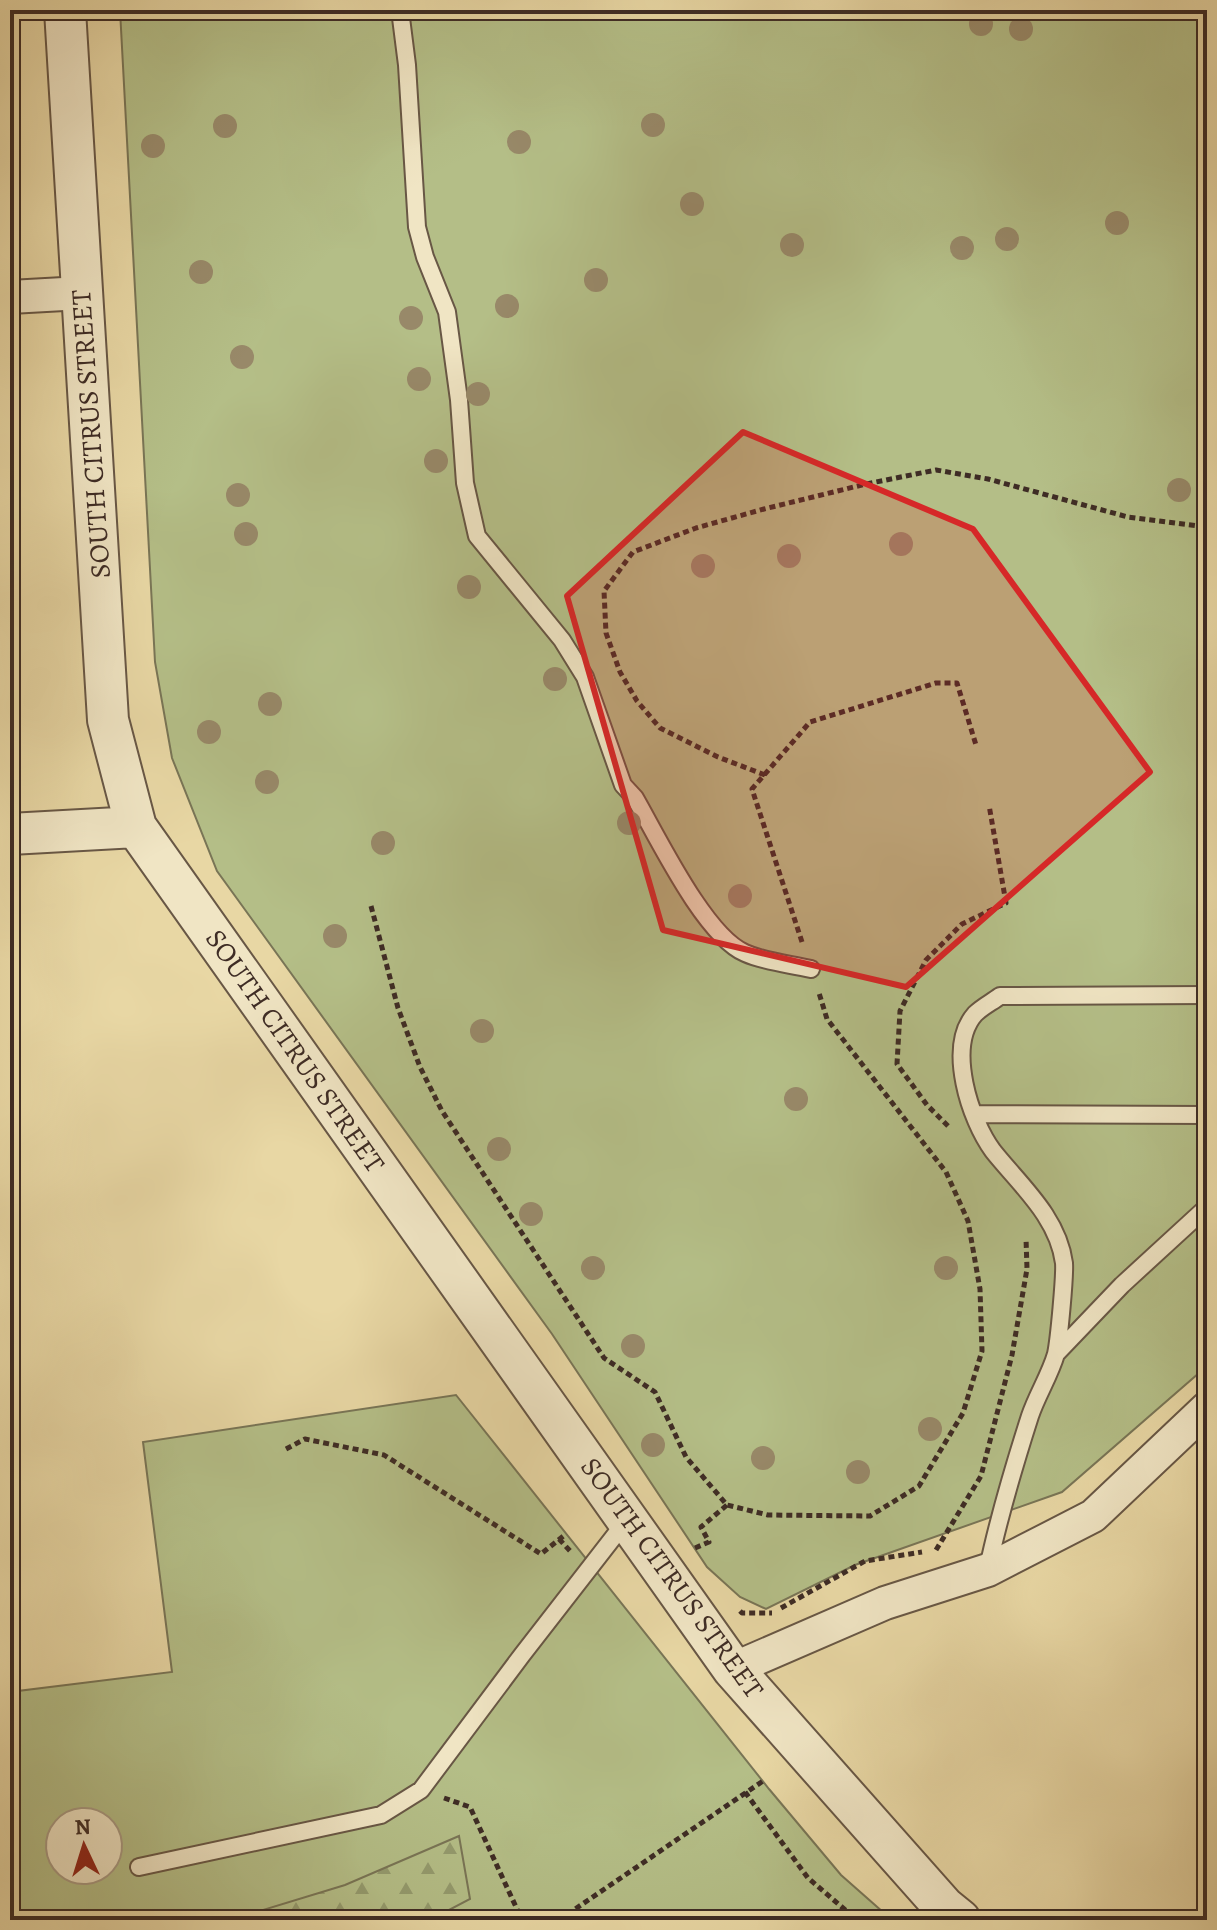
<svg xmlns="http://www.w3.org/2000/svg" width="1217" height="1930" font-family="Alegreya,serif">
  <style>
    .green { fill: #b4be87; stroke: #797556; stroke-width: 2; fill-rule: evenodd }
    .forest { fill: url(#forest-firs); stroke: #797556; stroke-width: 2 }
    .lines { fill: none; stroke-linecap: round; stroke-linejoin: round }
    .service-casing { stroke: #685745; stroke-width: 20 }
    .minor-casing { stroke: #685745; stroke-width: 36 }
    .tertiary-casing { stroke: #685745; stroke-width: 44 }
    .path { stroke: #3e2c25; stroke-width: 5; stroke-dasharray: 6 4; stroke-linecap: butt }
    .service { stroke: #f0e5c4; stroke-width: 16 }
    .minor { stroke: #f0e5c4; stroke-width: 32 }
    .tertiary { stroke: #f0e5c4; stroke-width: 40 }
    .tree { fill: #988969 }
    .marked { fill: #d62828; fill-opacity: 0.2; stroke: #d62828; stroke-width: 6; stroke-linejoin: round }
    .labels { text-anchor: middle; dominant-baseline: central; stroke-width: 8; stroke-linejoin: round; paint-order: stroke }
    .street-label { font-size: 28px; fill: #3e2c25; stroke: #f0e5c4 }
  </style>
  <defs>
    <pattern id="forest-firs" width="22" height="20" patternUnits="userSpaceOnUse" patternTransform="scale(2)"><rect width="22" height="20" fill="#b4be87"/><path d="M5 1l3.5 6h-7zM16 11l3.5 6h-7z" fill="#949b6e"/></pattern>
  </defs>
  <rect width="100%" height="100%" fill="#e8d7a4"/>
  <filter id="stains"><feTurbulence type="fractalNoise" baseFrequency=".0025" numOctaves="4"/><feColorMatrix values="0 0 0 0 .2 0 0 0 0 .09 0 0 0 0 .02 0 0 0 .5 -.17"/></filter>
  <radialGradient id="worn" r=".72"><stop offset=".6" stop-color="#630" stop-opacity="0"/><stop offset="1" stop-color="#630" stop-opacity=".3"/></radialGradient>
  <path class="green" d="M 120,10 L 1207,10 L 1207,1366 L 1062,1492 L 855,1565 L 766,1609 L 740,1597 L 707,1567 L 552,1334 L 217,871 L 172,758 L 155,662 Z
    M 456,1395 L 769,1789 L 841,1875 L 892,1920 L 10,1920 L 10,1692 L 172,1672 L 143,1442 ZM 60,1822 L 108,1822 L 108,1870 L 60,1870 Z"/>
  <path class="forest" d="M 459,1836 L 470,1899 L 430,1920 L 230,1920 L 345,1885 Z"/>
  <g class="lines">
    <g class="service-casing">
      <path id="service" d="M 400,10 L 407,65 L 417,227 L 425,257 L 447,312 L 459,400 L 465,483 L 477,536 L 562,640 L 585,677 L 623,785 L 635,798 C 658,838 705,936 745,953 C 765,962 790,964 811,969
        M 974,1114 L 1207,1115
        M 1056,1354 L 1122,1285 L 1207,1207
        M 988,1568 C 999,1516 1014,1466 1030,1416 C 1037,1395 1050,1375 1056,1354 C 1059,1340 1065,1276 1064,1263 C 1058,1217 1020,1185 993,1151 C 970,1120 946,1047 975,1014 C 982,1007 992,1002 1000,996 L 1207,995
        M 139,1867 L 381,1815 L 421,1790 L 522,1655 L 626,1521"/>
    </g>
    <g class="minor-casing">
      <path id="minor" d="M 10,297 L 82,293
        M 733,1669 L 885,1603 L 988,1570 L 1093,1516 L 1207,1408"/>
    </g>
    <g class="tertiary-casing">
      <path id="tertiary" d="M 65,10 L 108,720 L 136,827 L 733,1669 L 944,1907 L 960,1920
        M 10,834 L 136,827"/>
    </g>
    <path class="path" d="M 765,775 L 718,757 L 660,728 L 637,701 L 620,672 L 606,633 L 604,591 L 633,552 L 696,528 L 764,509 L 866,484 L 936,470 L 988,479 L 1128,517 L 1207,527
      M 371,906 L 398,1008 L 420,1067 L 442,1111 L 604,1358 L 655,1392 L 686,1457 L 727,1505 L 768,1515 L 870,1516 L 919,1486 L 963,1413 L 982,1351 L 980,1289 L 968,1221 L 946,1172 L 827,1019 L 819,993
      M 802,942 L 752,789 L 810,722 L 936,683 L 957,683 L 976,745
      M 948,1126 L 927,1105 L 897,1064 L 900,1011 L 926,960 L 962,924 L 1006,903 L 989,805
      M 286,1449 L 305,1439 L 384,1455 L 541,1554 L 566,1534
      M 559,1539 L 572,1553
      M 695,1548 L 709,1542 L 701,1527 L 727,1505
      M 936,1550 L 981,1476 L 1012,1355 L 1027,1269 L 1026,1238
      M 781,1608 L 865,1561 L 922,1552
      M 740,1611 L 742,1613 L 772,1613
      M 745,1792 L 808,1878 L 857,1920
      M 444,1798 L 470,1807 L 522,1920
      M 559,1920 L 763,1781"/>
    <use href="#service" class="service"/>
    <use href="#minor" class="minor"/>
    <use href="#tertiary" class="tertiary"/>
  </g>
  <g class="tree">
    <circle cx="981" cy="24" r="12"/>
    <circle cx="1021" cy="29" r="12"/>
    <circle cx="653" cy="125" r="12"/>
    <circle cx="225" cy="126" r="12"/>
    <circle cx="519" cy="142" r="12"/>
    <circle cx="153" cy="146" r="12"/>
    <circle cx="692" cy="204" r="12"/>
    <circle cx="1117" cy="223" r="12"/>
    <circle cx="1007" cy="239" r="12"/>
    <circle cx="792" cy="245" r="12"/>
    <circle cx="962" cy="248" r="12"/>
    <circle cx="201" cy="272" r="12"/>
    <circle cx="596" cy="280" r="12"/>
    <circle cx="507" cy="306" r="12"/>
    <circle cx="411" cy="318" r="12"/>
    <circle cx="242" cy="357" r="12"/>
    <circle cx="419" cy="379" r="12"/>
    <circle cx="478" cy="394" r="12"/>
    <circle cx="436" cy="461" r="12"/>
    <circle cx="1179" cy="490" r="12"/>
    <circle cx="238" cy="495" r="12"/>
    <circle cx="246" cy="534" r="12"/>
    <circle cx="901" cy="544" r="12"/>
    <circle cx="789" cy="556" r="12"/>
    <circle cx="703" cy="566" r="12"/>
    <circle cx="469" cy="587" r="12"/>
    <circle cx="555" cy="679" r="12"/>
    <circle cx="270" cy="704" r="12"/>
    <circle cx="209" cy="732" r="12"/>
    <circle cx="267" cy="782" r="12"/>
    <circle cx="629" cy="823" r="12"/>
    <circle cx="383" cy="843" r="12"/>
    <circle cx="740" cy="896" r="12"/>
    <circle cx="335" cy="936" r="12"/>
    <circle cx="482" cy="1031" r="12"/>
    <circle cx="796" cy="1099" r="12"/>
    <circle cx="499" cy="1149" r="12"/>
    <circle cx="531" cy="1214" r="12"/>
    <circle cx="593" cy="1268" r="12"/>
    <circle cx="946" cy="1268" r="12"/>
    <circle cx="633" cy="1346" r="12"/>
    <circle cx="930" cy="1429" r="12"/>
    <circle cx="653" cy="1445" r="12"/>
    <circle cx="763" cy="1458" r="12"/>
    <circle cx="858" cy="1472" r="12"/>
  </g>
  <path class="marked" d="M 743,432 L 973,529 L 1150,772 L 906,987 L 663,930 L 567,596 Z"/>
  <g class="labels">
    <g class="street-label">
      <text transform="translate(91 434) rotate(-94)">SOUTH CITRUS STREET</text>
      <text transform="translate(295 1051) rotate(55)">SOUTH CITRUS STREET</text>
      <text transform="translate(672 1578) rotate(54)">SOUTH CITRUS STREET</text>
    </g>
  </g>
  <rect width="1217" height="1930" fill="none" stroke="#e8d7a4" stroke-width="40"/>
  <rect x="12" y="12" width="1193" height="1906" fill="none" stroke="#3e2c25" stroke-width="4"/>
  <rect x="20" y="20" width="1177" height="1890" fill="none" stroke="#3e2c25" stroke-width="2"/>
  <g transform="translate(84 1846) rotate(356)"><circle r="38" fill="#f0e5c4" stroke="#a99b84" stroke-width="2"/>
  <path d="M0-6L14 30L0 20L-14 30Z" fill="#8f2418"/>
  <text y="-12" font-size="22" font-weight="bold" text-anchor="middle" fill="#3e2c25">N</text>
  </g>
  <rect width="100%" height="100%" filter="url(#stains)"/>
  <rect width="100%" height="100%" fill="url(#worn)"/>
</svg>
